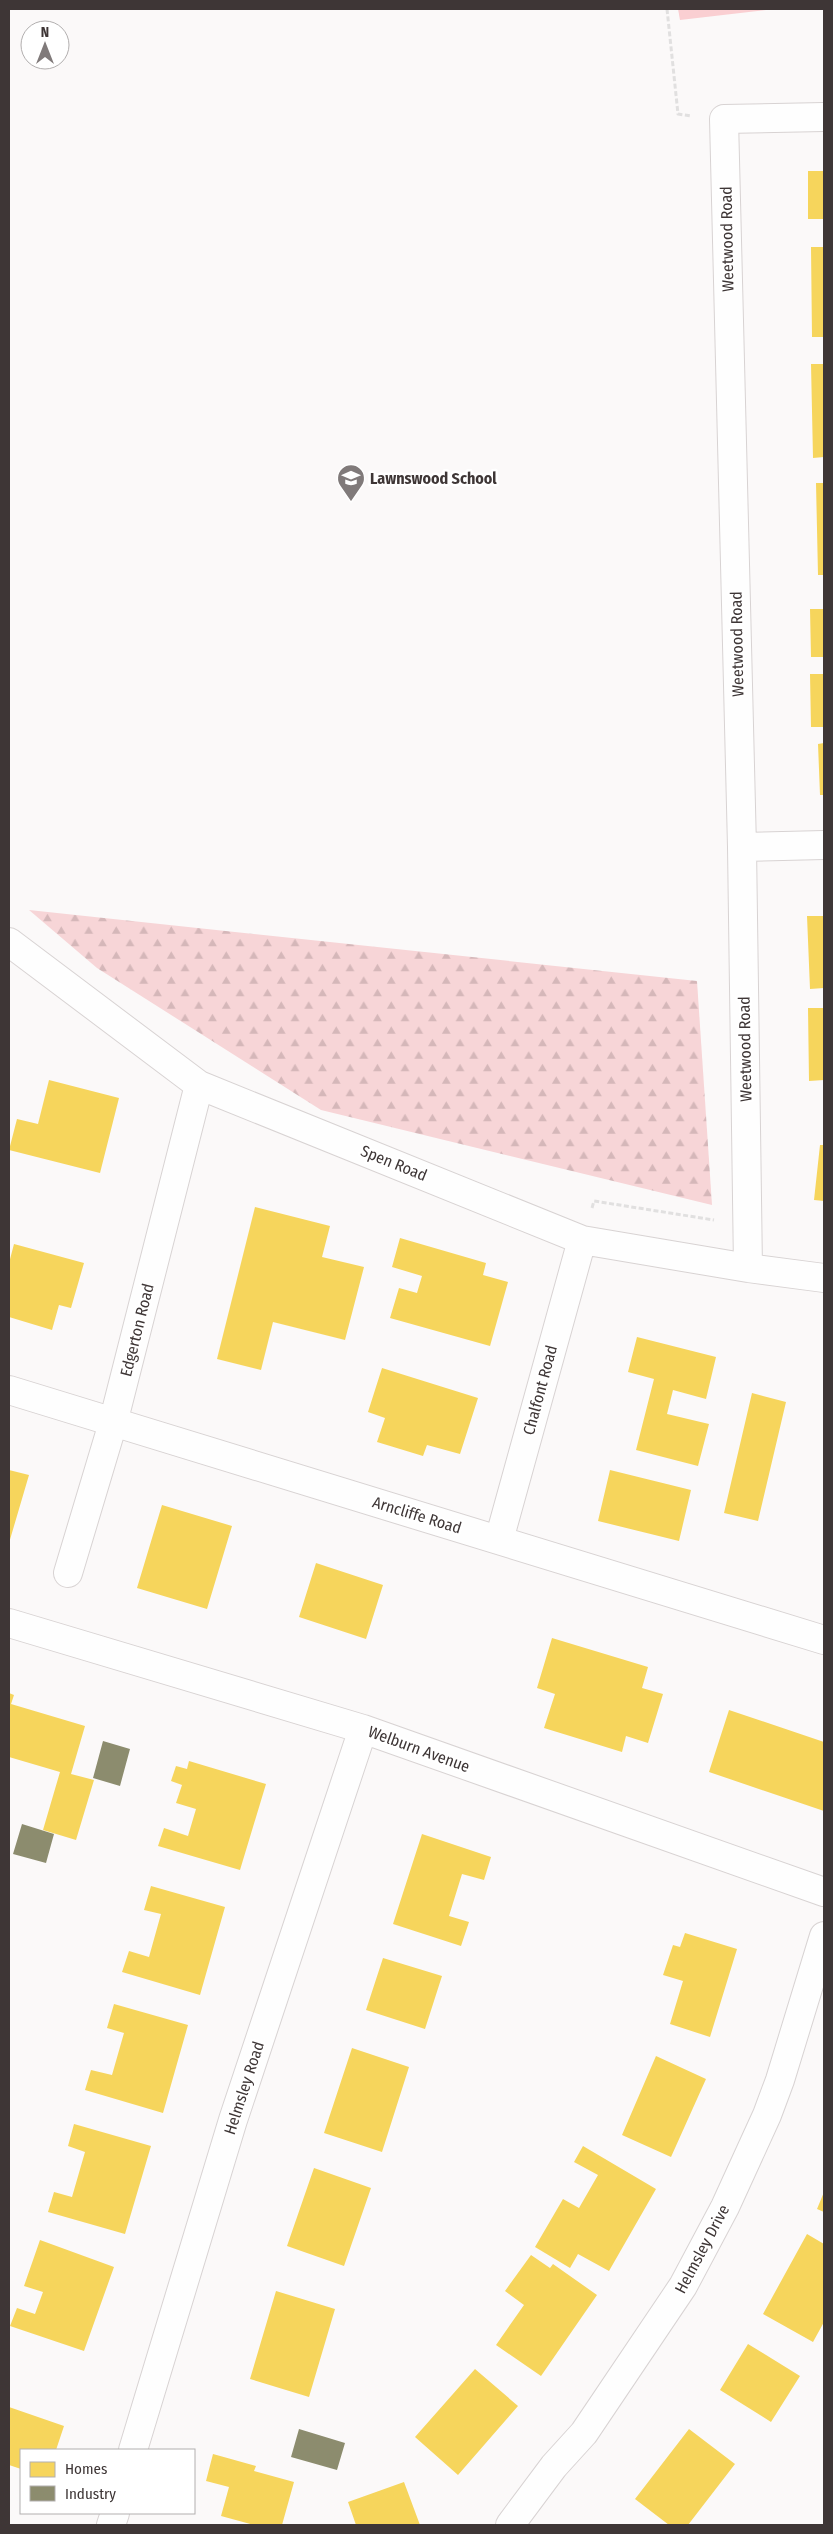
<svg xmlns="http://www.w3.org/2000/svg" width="833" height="2534" font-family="'Fira Sans Condensed',sans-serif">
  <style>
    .forest { fill: url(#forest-firs) }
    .garden { fill: #facfd2 }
    .homes { fill: #f6d55c }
    .industry { fill: #8c8c6e }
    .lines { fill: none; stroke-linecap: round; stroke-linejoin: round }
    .minor-casing { stroke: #d8d3d3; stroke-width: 30 }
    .path { stroke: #e1e0e0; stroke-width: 3; stroke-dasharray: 5 2.5; stroke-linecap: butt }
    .minor { stroke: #fefefe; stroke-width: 28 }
    .labels { text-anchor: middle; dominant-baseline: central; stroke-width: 5; stroke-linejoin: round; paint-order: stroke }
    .street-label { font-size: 16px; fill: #3e3636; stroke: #fff }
    .poi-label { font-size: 16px; font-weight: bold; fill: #3e3636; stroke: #fff; text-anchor: start }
  </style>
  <defs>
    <pattern id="forest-firs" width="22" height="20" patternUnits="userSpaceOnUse" patternTransform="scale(1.25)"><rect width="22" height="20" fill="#f7d5d7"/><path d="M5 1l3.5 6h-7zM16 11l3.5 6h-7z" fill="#d5b7b9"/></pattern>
  </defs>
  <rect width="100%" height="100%" fill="#fbf9f9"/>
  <path class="forest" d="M 29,910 L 697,981 L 712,1205 L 321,1110 L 97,968 Z"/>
  <path class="garden" d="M 678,9 L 774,9 L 680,20 Z"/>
  <path class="homes" d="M 808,171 L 824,171 L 824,219 L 808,219 Z
    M 811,247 L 824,247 L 824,337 L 812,337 Z
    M 811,364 L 824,364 L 824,457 L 813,458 Z
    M 816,483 L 824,483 L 824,575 L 818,575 Z
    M 810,609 L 824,609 L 824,657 L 811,657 Z
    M 810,674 L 824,674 L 824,727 L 811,727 Z
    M 824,743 L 824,795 L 820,795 L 818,744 Z
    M 807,916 L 824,916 L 824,988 L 810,989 Z
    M 808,1008 L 824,1008 L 824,1080 L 809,1081 Z
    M 49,1080 L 119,1098 L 100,1173 L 9,1150 L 17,1119 L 38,1124 Z
    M 820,1145 L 824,1145 L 824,1201 L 814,1200 Z
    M 255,1207 L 330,1226 L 322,1257 L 364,1267 L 345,1340 L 273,1322 L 261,1370 L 217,1359 Z
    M 400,1238 L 486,1263 L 483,1275 L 508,1282 L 490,1346 L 390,1318 L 399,1288 L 417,1293 L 422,1276 L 392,1267 Z
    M 14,1244 L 84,1263 L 71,1308 L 59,1305 L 52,1330 L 9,1317 L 9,1263 Z
    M 637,1337 L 716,1357 L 706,1399 L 673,1390 L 667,1414 L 709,1424 L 698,1466 L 636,1450 L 654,1379 L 628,1372 Z
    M 382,1368 L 478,1398 L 460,1454 L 427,1445 L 423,1456 L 377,1442 L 385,1418 L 368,1412 Z
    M 752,1393 L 786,1402 L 758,1521 L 724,1513 Z
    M 9,1470 L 29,1475 L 9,1543 Z
    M 610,1470 L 691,1490 L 679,1541 L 598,1521 Z
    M 162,1505 L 232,1526 L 207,1609 L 137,1588 Z
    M 316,1563 L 383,1585 L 366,1639 L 299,1617 Z
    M 552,1638 L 648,1667 L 642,1688 L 663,1694 L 648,1743 L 626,1736 L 622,1752 L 544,1728 L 555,1694 L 537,1688 Z
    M 9,1693 L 14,1695 L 11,1704 L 85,1726 L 71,1774 L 94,1780 L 76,1840 L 43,1830 L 60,1772 L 9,1757 Z
    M 729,1710 L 824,1742 L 824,1811 L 709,1772 Z
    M 189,1761 L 266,1784 L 240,1870 L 158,1846 L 164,1828 L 188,1836 L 196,1809 L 176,1803 L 182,1785 L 171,1781 L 176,1766 L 187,1769 Z
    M 422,1834 L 491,1857 L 484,1880 L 462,1874 L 449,1916 L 469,1922 L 461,1946 L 393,1924 Z
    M 151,1886 L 225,1907 L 200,1995 L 122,1972 L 129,1951 L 149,1957 L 161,1914 L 144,1910 Z
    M 685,1933 L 737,1949 L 710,2037 L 670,2024 L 683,1981 L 663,1975 L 673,1945 L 680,1947 Z
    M 383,1958 L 442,1976 L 425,2029 L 366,2010 Z
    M 114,2004 L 188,2025 L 163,2113 L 85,2090 L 91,2070 L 112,2075 L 124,2033 L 107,2028 Z
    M 352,2048 L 409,2067 L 382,2152 L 324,2133 Z
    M 656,2056 L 706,2079 L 671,2157 L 622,2135 Z
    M 74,2124 L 151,2146 L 125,2234 L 48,2212 L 54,2192 L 72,2197 L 85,2152 L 68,2146 Z
    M 583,2146 L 656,2189 L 609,2271 L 578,2254 L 570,2268 L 535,2247 L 563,2199 L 579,2208 L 598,2175 L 574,2162 Z
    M 314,2168 L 371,2188 L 344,2266 L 287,2246 Z
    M 824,2192 L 824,2212 L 817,2209 Z
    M 807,2234 L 824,2244 L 824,2322 L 813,2342 L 763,2314 Z
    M 40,2240 L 114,2267 L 84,2351 L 10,2326 L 17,2308 L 35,2314 L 43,2292 L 24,2286 Z
    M 531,2255 L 550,2268 L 553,2264 L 597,2295 L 541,2376 L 496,2345 L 524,2305 L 505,2291 Z
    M 276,2291 L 335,2309 L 309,2397 L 250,2379 Z
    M 748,2344 L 800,2376 L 771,2422 L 720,2390 Z
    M 475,2369 L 518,2406 L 458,2475 L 415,2437 Z
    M 9,2407 L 64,2426 L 56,2450 L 21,2450 L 21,2469 L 9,2465 Z
    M 689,2429 L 735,2464 L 688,2525 L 669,2525 L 635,2499 Z
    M 213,2454 L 256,2466 L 254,2471 L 294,2482 L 282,2525 L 254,2525 L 221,2516 L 229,2487 L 206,2481 Z
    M 404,2482 L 420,2525 L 356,2525 L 348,2502 Z"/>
  <path class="industry" d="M 103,1741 L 130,1749 L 120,1786 L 93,1778 Z
    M 22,1824 L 54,1834 L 46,1863 L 13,1854 Z
    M 299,2429 L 345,2443 L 337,2470 L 291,2457 Z"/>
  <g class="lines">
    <g class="minor-casing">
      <path id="minor" d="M 742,847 L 824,845
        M 9,942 L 199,1085 L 582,1240 L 748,1268 L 824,1278
        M 748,1268 L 742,847 L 724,119 L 824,117
        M 9,1390 L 824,1640
        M 499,1540 L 582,1240
        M 68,1573 L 113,1423 L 199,1085
        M 9,1623 L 363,1729 L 824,1892
        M 133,2450 L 233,2120 L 363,1729
        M 111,2525 L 115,2513
        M 510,2525 L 554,2466 L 584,2433 L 683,2286 L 725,2207 L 767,2115 L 780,2080 L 824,1936"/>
    </g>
    <path class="path" d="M 667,9 L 678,114 L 691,116
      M 592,1208 L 594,1201 L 714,1220"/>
    <use href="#minor" class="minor"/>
  </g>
  <defs>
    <g id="school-pin" transform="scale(1.4375)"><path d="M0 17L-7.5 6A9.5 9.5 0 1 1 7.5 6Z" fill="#807a7a" stroke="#fff"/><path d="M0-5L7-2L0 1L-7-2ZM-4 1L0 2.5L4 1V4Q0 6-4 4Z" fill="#fff"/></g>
  </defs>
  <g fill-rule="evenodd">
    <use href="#school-pin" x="351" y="478"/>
  </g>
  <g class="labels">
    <g class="street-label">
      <text transform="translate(727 239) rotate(-91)">Weetwood Road</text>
      <text transform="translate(737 644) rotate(-91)">Weetwood Road</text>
      <text transform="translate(745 1049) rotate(-91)">Weetwood Road</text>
      <text transform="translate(394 1163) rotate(22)">Spen Road</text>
      <text transform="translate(137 1330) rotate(-76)">Edgerton Road</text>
      <text transform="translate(540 1390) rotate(-75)">Chalfont Road</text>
      <text transform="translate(417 1515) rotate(17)">Arncliffe Road</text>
      <text transform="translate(419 1749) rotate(20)">Welburn Avenue</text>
      <text transform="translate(244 2088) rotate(-72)">Helmsley Road</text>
      <text transform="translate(702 2249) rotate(-62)">Helmsley Drive</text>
    </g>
    <g class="poi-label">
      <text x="370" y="478">Lawnswood School</text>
    </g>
  </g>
  <rect width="833" height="2534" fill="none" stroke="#3e3636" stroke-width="20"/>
  <rect x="20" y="2449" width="175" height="65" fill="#ffffff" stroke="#b2afaf"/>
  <rect x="30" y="2462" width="25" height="15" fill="#f6d55c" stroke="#b2afaf"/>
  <text x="65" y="2474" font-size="15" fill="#3e3636">Homes</text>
  <rect x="30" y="2486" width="25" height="15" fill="#8c8c6e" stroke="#b2afaf"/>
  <text x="65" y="2499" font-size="15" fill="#3e3636">Industry</text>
  <g transform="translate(45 45)"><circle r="24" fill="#ffffff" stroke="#b2afaf"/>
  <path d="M0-4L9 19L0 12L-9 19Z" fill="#807a7a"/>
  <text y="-8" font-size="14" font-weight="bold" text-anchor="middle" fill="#3e3636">N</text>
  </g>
</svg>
